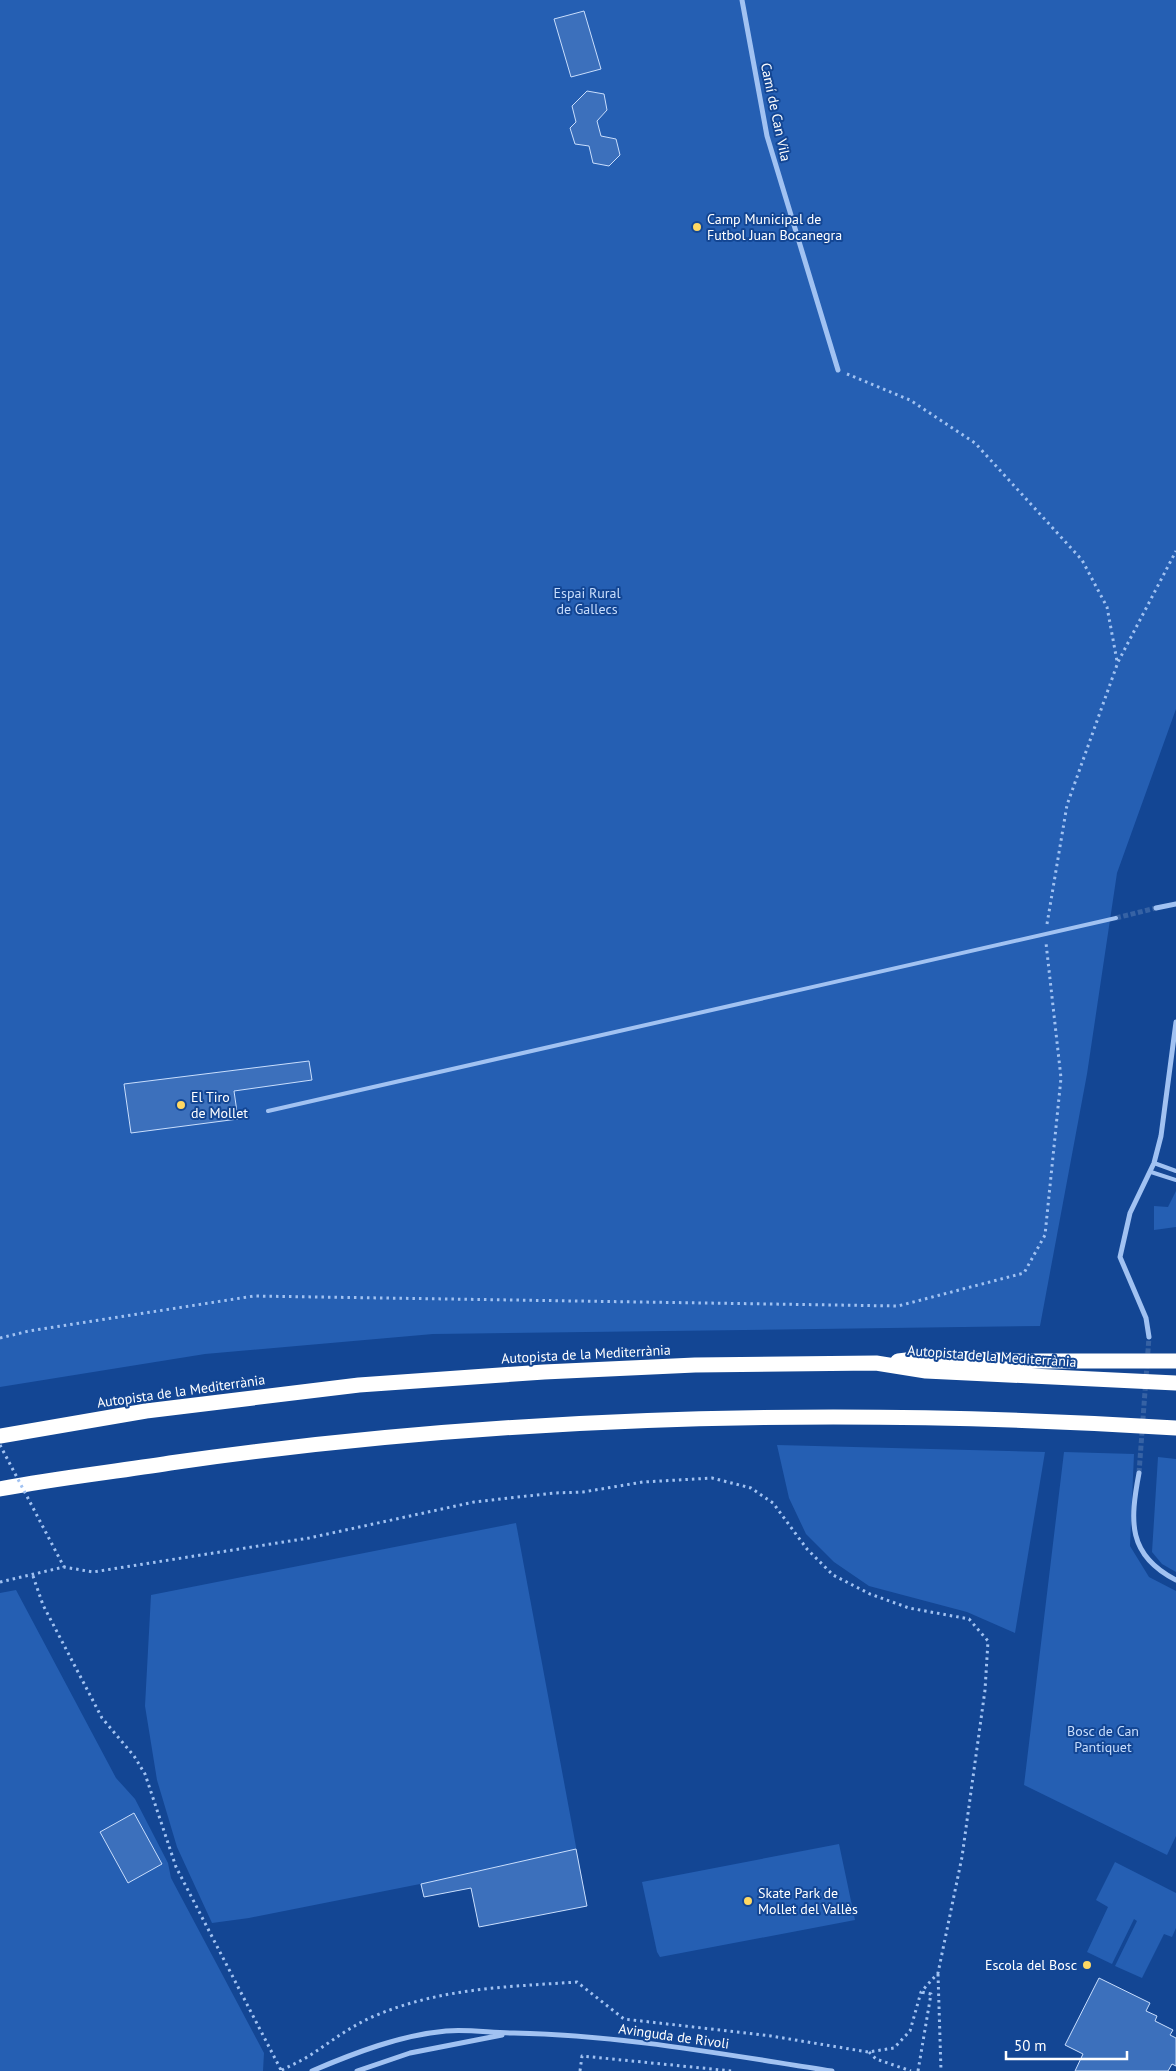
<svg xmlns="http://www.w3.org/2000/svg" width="1176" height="2071" font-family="'PT Sans',sans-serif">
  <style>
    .green { fill: #255fb3 }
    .building { fill: #3c70bc; stroke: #c9defd }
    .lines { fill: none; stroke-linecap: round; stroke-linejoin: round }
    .minor-tunnel { stroke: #3662a4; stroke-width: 5; stroke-dasharray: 5 2.5; stroke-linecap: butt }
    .path { stroke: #a1c2f2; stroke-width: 3; stroke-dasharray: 2.5 4; stroke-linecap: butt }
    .service { stroke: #a1c2f2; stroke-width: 4 }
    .minor { stroke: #a1c2f2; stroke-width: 5 }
    .motorway { stroke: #fff; stroke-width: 15 }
    .path-bridge { stroke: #a1c2f2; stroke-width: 3; stroke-dasharray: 2.5 4; stroke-linecap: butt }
    .poi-dot { fill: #ffd863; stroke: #134694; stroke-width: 2 }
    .labels { text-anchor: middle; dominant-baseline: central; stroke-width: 4; stroke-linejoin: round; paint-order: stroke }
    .street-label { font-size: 14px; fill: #fff; stroke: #134694 }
    .poi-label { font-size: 14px; fill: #fff; stroke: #134694; text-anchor: start }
    .park-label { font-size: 14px; fill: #c9defd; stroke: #134694 }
  </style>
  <rect width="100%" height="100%" fill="#134694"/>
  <path class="green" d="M 0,0 L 1176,0 L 1176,709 L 1117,873 L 1087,1074 L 1040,1326 L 433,1334 L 205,1354 L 0,1387 Z
    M 1176,1191 L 1176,1227 L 1154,1230 L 1154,1206 L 1168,1207 Z
    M 777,1445 L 1045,1452 L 1015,1633 L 967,1612 L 869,1586 L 834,1562 L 806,1534 L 789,1498 Z
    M 1064,1452 L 1134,1454 L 1130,1546 L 1149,1577 L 1176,1591 L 1176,1836 L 1167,1855 L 1024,1785 Z
    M 1158,1457 L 1176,1459 L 1176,1572 L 1162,1564 L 1152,1552 Z
    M 516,1523 L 587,1906 L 479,1927 L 471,1888 L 424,1897 L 420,1884 L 249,1918 L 212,1923 L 177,1847 L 157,1780 L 145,1706 L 151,1595 Z
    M 16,1590 L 116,1778 L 135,1799 L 168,1863 L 171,1878 L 264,2053 L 263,2071 L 0,2071 L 0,1593 Z
    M 839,1844 L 855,1920 L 660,1957 L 657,1952 L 642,1882 Z
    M 1115,1862 L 1176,1893 L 1176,1928 L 1172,1937 L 1164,1934 L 1142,1978 L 1115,1966 L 1137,1921 L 1134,1919 L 1112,1964 L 1087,1952 L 1108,1907 L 1096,1900 Z"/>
  <path class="building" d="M 584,11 L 601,69 L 571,77 L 554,19 Z
    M 587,91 L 604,94 L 607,110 L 597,121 L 601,136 L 616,139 L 620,155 L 609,166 L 593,163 L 589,146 L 575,144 L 570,128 L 576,122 L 572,106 Z
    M 309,1061 L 312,1080 L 234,1091 L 238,1119 L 131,1133 L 124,1084 Z
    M 134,1813 L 162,1864 L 128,1883 L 100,1832 Z
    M 576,1849 L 587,1906 L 479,1927 L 471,1888 L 424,1897 L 421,1884 Z
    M 1099,1978 L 1150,2003 L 1146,2011 L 1157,2016 L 1155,2021 L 1173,2030 L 1170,2035 L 1176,2038 L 1176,2066 L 1172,2064 L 1168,2071 L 1075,2071 L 1083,2054 L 1065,2045 Z"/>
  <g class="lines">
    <path class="minor-tunnel" d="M 1116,918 L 1156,908
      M 1139,1473 L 1149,1337"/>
    <path class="path" d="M 847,374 L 910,400 L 975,443 L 1082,560 L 1107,607 L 1117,661
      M 1047,924 L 1067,805 L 1118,662 L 1176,551
      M 0,1338 L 29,1331 L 254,1296 L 898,1306 L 1024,1273 L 1045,1235 L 1061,1078 L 1046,943
      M 33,1576 L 43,1605 L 102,1718 L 134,1756 L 145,1774 L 176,1867 L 281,2070
      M 0,1582 L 64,1567 L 93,1572 L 309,1538 L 474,1502 L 554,1493 L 583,1492 L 643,1482 L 712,1478 L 751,1488 L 773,1503 L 807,1549 L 833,1575 L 870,1594 L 909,1608 L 969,1619 L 988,1641 L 985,1690 L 962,1857 L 938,1973 L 921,1992 L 910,2031 L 894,2048 L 868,2052 L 771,2036 L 624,2019 L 577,1982 C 505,1987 439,1988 372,2017 C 347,2028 327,2045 304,2059 C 296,2063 288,2067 280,2071
      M 938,1974 L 941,2071
      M 869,2052 L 876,2059 L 911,2071
      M 580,2071 L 582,2056 L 732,2071
      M 918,2071 L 931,1994 L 921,1992"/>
    <path class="service" d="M 268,1111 L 1116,918
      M 1154,1163 L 1176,1171
      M 1151,1172 L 1176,1180"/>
    <path class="minor" d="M 742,0 L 767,136 L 838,370
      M 1156,908 L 1176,904
      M 1149,1337 L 1146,1318 L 1120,1257 L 1130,1213 L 1154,1163 L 1161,1136 L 1176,1022
      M 1139,1473 C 1130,1521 1127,1555 1176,1580
      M 312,2071 C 354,2053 401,2035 446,2031 C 468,2029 492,2033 514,2033 C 621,2035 727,2055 832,2071
      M 357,2071 L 410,2053 L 502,2035"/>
    <path class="motorway" d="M 898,1361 L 932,1357 L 1020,1361 L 1176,1361
      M 0,1436 L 146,1411 L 359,1385 L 544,1372 L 695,1365 L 876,1363 L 926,1371 L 1176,1383
      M 0,1489 C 56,1478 114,1472 170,1463 C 503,1415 841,1407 1176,1428"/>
    <path class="path-bridge" d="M 0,1445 L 64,1567"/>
  </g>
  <g class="poi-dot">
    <circle cx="697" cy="227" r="5"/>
    <circle cx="181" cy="1105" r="5"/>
    <circle cx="748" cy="1901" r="5"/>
    <circle cx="1087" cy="1965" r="5"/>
  </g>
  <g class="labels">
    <g class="street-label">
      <text transform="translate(776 112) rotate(78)">Camí de Can Vila</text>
      <text transform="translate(586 1354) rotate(-3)">Autopista de la Mediterrània</text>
      <text transform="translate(992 1356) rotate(4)">Autopista de la Mediterrània</text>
      <text transform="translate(181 1391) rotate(-8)">Autopista de la Mediterrània</text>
      <text transform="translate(674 2036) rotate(8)">Avinguda de Rivoli</text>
    </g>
    <g class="poi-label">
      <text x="707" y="219">Camp Municipal de<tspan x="707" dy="16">Futbol Juan Bocanegra</tspan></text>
      <text x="191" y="1097">El Tiro<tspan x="191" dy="16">de Mollet</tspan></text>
      <text x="758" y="1893">Skate Park de<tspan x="758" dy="16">Mollet del Vallès</tspan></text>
      <text x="1077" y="1965" text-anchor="end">Escola del Bosc</text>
    </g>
    <g class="park-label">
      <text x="587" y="593">Espai Rural<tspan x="587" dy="16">de Gallecs</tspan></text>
      <text x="1103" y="1731">Bosc de Can<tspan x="1103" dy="16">Pantiquet</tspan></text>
    </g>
  </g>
  <path d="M1006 2051v8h121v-8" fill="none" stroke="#ffffff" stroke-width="2.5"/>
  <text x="1014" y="2051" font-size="15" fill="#ffffff" stroke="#134694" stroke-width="4" paint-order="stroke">50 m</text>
</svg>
